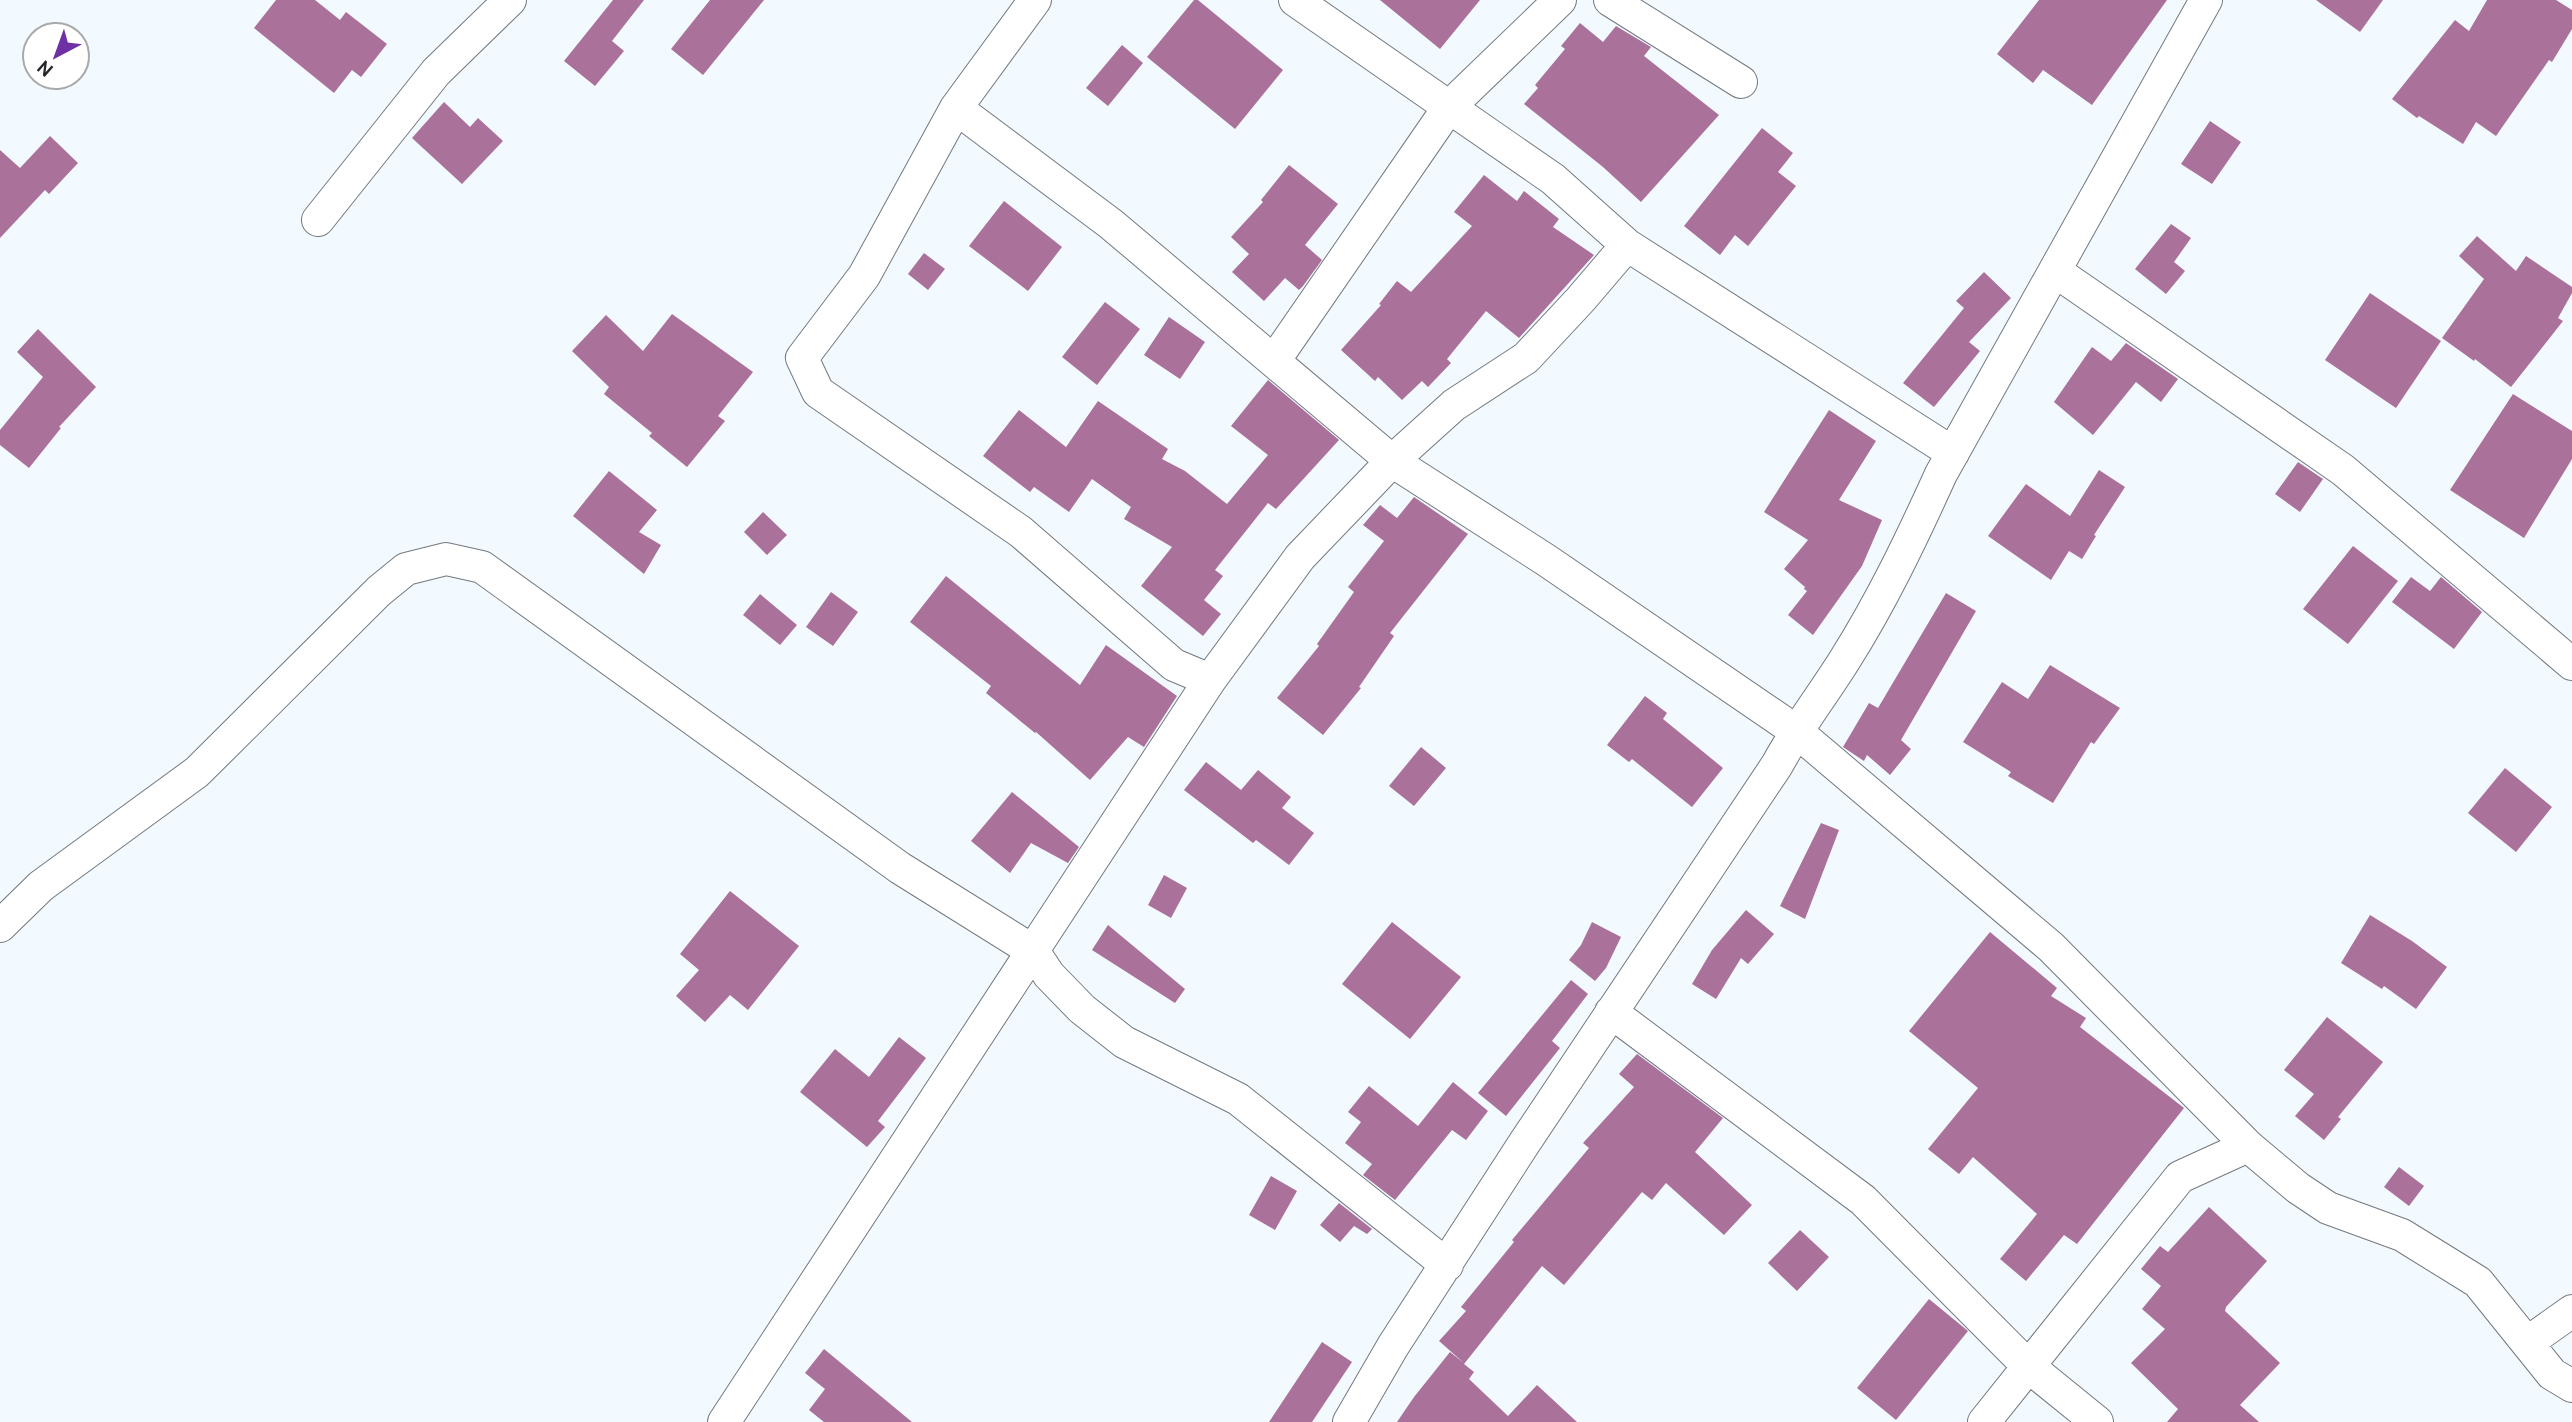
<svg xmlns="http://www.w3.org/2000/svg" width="2572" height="1422" font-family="Cabin,sans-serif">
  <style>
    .building { fill: #aa719a }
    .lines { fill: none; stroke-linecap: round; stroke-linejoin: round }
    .street-casing { stroke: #73797f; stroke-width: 34 }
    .street { stroke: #fff; stroke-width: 32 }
  </style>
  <rect width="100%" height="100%" fill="#f2f9ff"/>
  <path class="building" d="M 276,0 L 315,0 L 340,20 L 346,12 L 387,44 L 361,77 L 352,70 L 334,93 L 254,28 Z
    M 613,0 L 644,0 L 612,41 L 624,51 L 595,86 L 564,61 Z
    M 710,0 L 764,0 L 703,75 L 671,49 Z
    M 1194,0 L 1198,0 L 1283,70 L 1235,129 L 1147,57 Z
    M 1380,0 L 1480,0 L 1440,49 Z
    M 2039,0 L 2167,0 L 2092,105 L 2043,70 L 2033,83 L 1997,54 Z
    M 2316,0 L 2383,0 L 2360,32 Z
    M 2487,0 L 2556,0 L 2572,10 L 2572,29 L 2552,62 L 2549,60 L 2496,136 L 2476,122 L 2463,144 L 2419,116 L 2417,118 L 2392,99 L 2455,20 L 2469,31 Z
    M 1580,23 L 1603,42 L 1616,26 L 1651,47 L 1644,56 L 1719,115 L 1641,202 L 1603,167 L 1524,104 L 1538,88 L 1535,85 L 1565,49 L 1561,46 Z
    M 1122,45 L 1143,63 L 1108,106 L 1086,88 Z
    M 444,102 L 470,127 L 478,118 L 503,141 L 462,184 L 412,138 Z
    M 2210,121 L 2241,142 L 2212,184 L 2181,164 Z
    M 1762,128 L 1793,153 L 1778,172 L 1796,186 L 1748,246 L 1735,235 L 1720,255 L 1684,226 Z
    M 50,136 L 78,163 L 49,194 L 45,190 L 0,238 L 0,150 L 20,168 Z
    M 1289,165 L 1338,204 L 1305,245 L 1322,260 L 1303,286 L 1299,290 L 1285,278 L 1264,301 L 1232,272 L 1249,254 L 1231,237 L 1263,202 L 1261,200 Z
    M 1484,175 L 1517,201 L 1524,191 L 1559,219 L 1553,227 L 1594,255 L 1519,338 L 1486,311 L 1447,359 L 1451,363 L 1428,387 L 1422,381 L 1402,400 L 1378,377 L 1375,381 L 1341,350 L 1381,305 L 1379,304 L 1397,281 L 1411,292 L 1472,226 L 1454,212 Z
    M 1004,201 L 1062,247 L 1028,291 L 969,246 Z
    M 2171,224 L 2191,238 L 2174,262 L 2185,271 L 2166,294 L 2135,269 Z
    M 2477,236 L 2516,271 L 2526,256 L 2572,287 L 2572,293 L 2558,318 L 2563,321 L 2511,387 L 2475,359 L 2474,361 L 2442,338 L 2484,279 L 2459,256 Z
    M 924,253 L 945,269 L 928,290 L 908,274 Z
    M 1984,272 L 2011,298 L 1969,342 L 1980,351 L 1934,407 L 1903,383 L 1964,308 L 1956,301 Z
    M 2370,293 L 2441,341 L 2396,408 L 2325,360 Z
    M 1105,302 L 1140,329 L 1097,385 L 1062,357 Z
    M 672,314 L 753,372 L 718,416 L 725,421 L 687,467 L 649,436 L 652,433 L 604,394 L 609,387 L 572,351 L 606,315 L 643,351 Z
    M 1169,317 L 1205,342 L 1180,379 L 1144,355 Z
    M 38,329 L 96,387 L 59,427 L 61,428 L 29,468 L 0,445 L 0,430 L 43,377 L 17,352 Z
    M 2126,343 L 2178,379 L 2161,402 L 2136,382 L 2093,435 L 2054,402 L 2092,347 L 2111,361 Z
    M 1268,380 L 1339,440 L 1276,509 L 1268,503 L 1215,570 L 1223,576 L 1204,600 L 1221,614 L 1203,636 L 1141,586 L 1172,547 L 1124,519 L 1131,507 L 1092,479 L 1069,512 L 1034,487 L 1030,492 L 983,456 L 1019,410 L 1066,447 L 1098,401 L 1168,449 L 1162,459 L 1185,471 L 1227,504 L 1268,455 L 1231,426 Z
    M 2513,394 L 2572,431 L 2572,459 L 2524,538 L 2450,490 Z
    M 1829,410 L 1876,441 L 1839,500 L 1882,520 L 1862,566 L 1813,635 L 1788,615 L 1807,591 L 1804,589 L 1805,587 L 1784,569 L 1808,540 L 1764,512 Z
    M 2298,462 L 2323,479 L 2300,512 L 2275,494 Z
    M 2099,470 L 2125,487 L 2094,535 L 2096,536 L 2082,559 L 2069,551 L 2051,580 L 1988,536 L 2026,484 L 2070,516 Z
    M 609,471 L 657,510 L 639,532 L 661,545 L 644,574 L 573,516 Z
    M 1414,497 L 1468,534 L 1390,633 L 1394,636 L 1359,687 L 1361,688 L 1323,735 L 1277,698 L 1319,646 L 1317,644 L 1354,592 L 1348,587 L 1384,541 L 1363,525 L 1380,505 L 1397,518 Z
    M 763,512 L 787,535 L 767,555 L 744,532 Z
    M 2353,546 L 2398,581 L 2348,644 L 2303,609 Z
    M 946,576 L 1080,685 L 1106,645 L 1177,696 L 1144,747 L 1128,737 L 1090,780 L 1036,732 L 1035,733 L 986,693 L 991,686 L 910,622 Z
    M 2411,577 L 2430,591 L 2441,577 L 2482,612 L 2454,649 L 2392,602 Z
    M 831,592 L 858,612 L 833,646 L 806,627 Z
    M 1946,593 L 1976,611 L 1901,740 L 1911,749 L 1890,775 L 1867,755 L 1864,761 L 1843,747 L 1869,703 L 1878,708 Z
    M 760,594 L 797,625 L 780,645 L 743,615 Z
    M 2050,665 L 2120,708 L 2094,744 L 2091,742 L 2053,803 L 2008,776 L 2011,772 L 1963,742 L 2002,682 L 2028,699 Z
    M 1645,696 L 1667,713 L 1663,719 L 1723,768 L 1692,807 L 1632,759 L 1629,762 L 1607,745 Z
    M 1421,747 L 1446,768 L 1414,806 L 1389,786 Z
    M 1206,762 L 1241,790 L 1258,770 L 1291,797 L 1282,808 L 1314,833 L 1289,865 L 1256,840 L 1253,843 L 1184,790 Z
    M 2505,768 L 2552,807 L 2516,852 L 2468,813 Z
    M 1012,792 L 1079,847 L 1068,863 L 1031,843 L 1010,873 L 971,841 Z
    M 1821,823 L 1839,830 L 1805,919 L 1780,906 Z
    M 1164,875 L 1187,888 L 1171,918 L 1148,905 Z
    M 730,891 L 799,946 L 748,1010 L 730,995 L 705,1022 L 676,996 L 699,970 L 680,954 Z
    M 1746,910 L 1774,934 L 1748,964 L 1741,958 L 1716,999 L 1692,984 L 1712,950 Z
    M 2370,915 L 2412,941 L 2447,967 L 2416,1009 L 2384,986 L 2382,989 L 2341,963 Z
    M 1392,922 L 1461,977 L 1410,1039 L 1342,984 Z
    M 1592,922 L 1621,937 L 1606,968 L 1595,981 L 1569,960 L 1581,945 Z
    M 1108,925 L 1185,989 L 1175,1003 L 1092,950 Z
    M 1990,932 L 2057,988 L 2051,996 L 2086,1018 L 2080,1027 L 2184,1108 L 2077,1244 L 2064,1235 L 2026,1281 L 2000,1259 L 2037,1214 L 1973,1157 L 1959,1174 L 1928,1149 L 1978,1088 L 1909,1031 Z
    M 1571,980 L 1588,994 L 1552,1041 L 1560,1048 L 1506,1116 L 1478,1093 Z
    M 2327,1017 L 2383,1062 L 2338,1117 L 2341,1119 L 2324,1140 L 2295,1116 L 2314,1094 L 2284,1070 Z
    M 899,1037 L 926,1058 L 878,1121 L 885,1127 L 867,1147 L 800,1092 L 835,1049 L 869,1077 Z
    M 1637,1054 L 1723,1118 L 1695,1152 L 1752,1205 L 1724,1235 L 1666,1183 L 1652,1200 L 1642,1192 L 1564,1285 L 1542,1266 L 1464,1364 L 1474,1372 L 1469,1379 L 1508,1416 L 1537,1385 L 1577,1422 L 1397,1422 L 1414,1397 L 1450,1352 L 1464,1363 L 1439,1341 L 1466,1311 L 1461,1307 L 1514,1242 L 1512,1240 L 1589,1148 L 1583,1143 L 1634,1087 L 1619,1074 Z
    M 1453,1082 L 1488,1111 L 1466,1140 L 1452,1130 L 1395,1200 L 1363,1175 L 1372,1164 L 1345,1143 L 1361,1122 L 1348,1112 L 1369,1086 L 1418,1126 Z
    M 2399,1167 L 2424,1186 L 2409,1206 L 2384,1187 Z
    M 1271,1176 L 1297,1191 L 1275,1230 L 1249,1215 Z
    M 1339,1203 L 1372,1229 L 1367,1234 L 1354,1226 L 1340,1242 L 1320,1225 Z
    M 2209,1207 L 2267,1261 L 2226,1307 L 2225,1311 L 2280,1363 L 2240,1405 L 2259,1422 L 2167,1422 L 2178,1409 L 2131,1363 L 2165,1329 L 2142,1309 L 2161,1286 L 2141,1269 L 2160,1246 L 2168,1252 Z
    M 1800,1230 L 1829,1257 L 1797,1291 L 1768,1263 Z
    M 1929,1299 L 1968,1331 L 1896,1420 L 1857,1388 Z
    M 1322,1342 L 1352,1362 L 1312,1422 L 1269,1422 Z
    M 824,1349 L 912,1422 L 824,1422 L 809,1410 L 825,1389 L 805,1373 Z"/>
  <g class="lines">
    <g class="street-casing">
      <path id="street" d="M 1035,0 L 956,108 L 864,276 L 802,358 L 818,392 L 1021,532 L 1174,665 L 1210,680
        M 1295,0 L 1449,107 L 1560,0
        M 1610,0 L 1741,82
        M 956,108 L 1111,224 L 1392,461 L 1546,560 L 1796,731 L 2051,947 L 2248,1146 L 2298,1188 L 2328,1208 L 2402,1235 L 2478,1282 L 2552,1374 L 2572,1386
        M 318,220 L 436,72 L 510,0
        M 2055,271 L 2343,470 L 2572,664
        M 1274,361 L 1449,107 L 1553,179 L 1627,245 L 1953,453
        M 0,926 L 41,886 L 197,772 L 379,591 L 406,569 L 446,559 L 482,567 L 900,868 L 1033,951 L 1049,975 L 1082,1009 L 1124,1042 L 1238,1099 L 1447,1265
        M 1611,1012 L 1863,1200 L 2028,1366 L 2097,1422
        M 2527,1343 L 2572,1311
        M 724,1422 L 1210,680 L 1300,557 L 1392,461 L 1454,405 L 1526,358 L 1581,299 L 1627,245
        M 1349,1422 L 1393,1346 L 1525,1142 L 1777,765 C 1797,728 1822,696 1844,661 C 1882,601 1912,538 1941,474 L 2206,0
        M 1984,1422 L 2180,1177 L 2248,1146"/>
    </g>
    <use href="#street" class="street"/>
  </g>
  <g transform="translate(56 56) rotate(221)"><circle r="33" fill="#ffffff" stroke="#a8a9aa" stroke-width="2"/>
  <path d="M0-5L12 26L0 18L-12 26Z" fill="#6e30a5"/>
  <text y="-10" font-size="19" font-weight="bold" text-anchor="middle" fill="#25272a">N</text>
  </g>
</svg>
